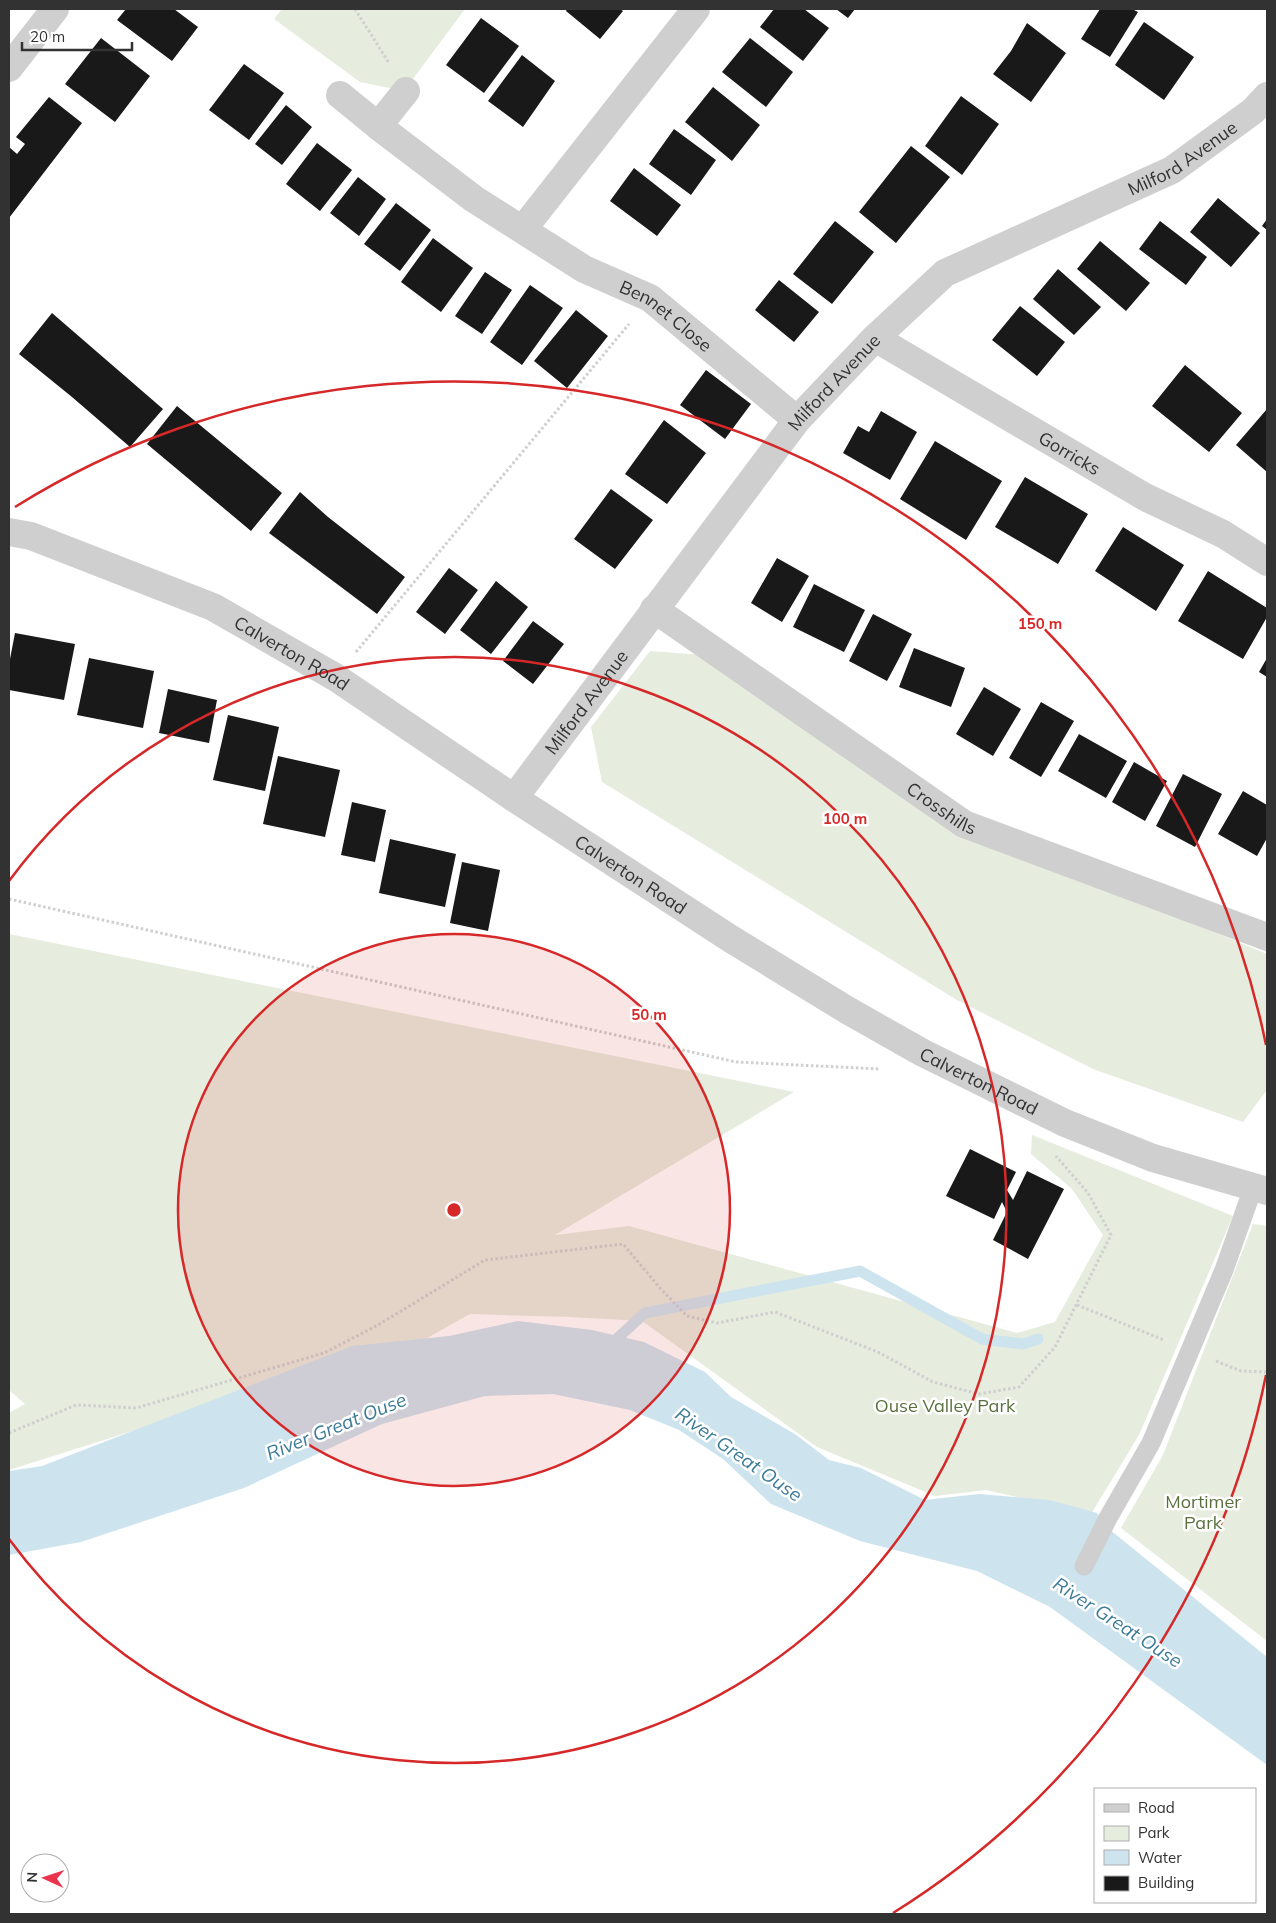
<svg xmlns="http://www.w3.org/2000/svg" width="1276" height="1923" font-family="Mulish,sans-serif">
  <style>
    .green { fill: #e6ecde }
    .water { fill: #cde4ee }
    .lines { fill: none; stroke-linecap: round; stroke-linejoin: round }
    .stream { stroke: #cde4ee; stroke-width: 11 }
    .building { fill: #191919 }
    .path { stroke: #cfcfcf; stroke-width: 3; stroke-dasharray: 2.5 2.5; stroke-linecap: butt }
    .service { stroke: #cfcfcf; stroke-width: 19 }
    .minor { stroke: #cfcfcf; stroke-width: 28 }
    .tertiary { stroke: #cfcfcf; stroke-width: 28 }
    .ring { fill: none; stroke: #d62828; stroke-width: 2.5 }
    .labels { text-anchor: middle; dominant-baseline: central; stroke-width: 5; stroke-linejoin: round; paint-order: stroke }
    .street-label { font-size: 18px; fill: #323232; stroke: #fff }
    .park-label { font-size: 18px; fill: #59703d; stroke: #fff }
    .water-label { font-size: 19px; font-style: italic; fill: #3c7b98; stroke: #fff }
    .centre { fill: #d62828; stroke: #fff; stroke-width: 2.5 }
    .ring-label { font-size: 15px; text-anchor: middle; font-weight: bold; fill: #d62828; stroke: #fff; stroke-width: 5; stroke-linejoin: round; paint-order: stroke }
  </style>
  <rect width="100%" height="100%" fill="#fff"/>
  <path class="green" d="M 282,9 L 465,9 L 404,91 L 360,82 L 274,19 Z
    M 650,651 L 704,655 L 967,829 L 1267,954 L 1267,1090 L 1243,1122 L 1093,1069 L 957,1000 L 602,782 L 591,727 Z
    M 9,934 L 794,1092 L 555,1235 L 629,1226 L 1017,1333 L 1055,1322 L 1103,1235 L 1072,1189 L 1031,1154 L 1032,1135 L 1233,1216 L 1139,1435 L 1091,1514 L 986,1490 L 935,1496 L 817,1447 L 642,1321 L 569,1317 L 470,1314 L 397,1355 L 215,1405 L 9,1470 L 9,1413 L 25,1404 L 9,1390 Z
    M 1253,1224 L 1267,1226 L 1267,1641 L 1121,1528 L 1163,1455 Z"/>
  <path class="water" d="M 518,1321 L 592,1330 L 644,1342 L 705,1372 L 731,1397 L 795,1434 L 829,1460 L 861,1468 L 925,1500 L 979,1494 L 1050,1500 L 1097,1513 L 1109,1529 L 1267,1657 L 1267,1765 L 1050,1607 L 977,1571 L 860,1541 L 771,1504 L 723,1459 L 679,1430 L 630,1410 L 553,1394 L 485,1396 L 382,1424 L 244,1488 L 81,1542 L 9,1555 L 9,1471 L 42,1466 L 352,1346 L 449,1336 Z"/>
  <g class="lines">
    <path class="stream" d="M 610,1345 L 645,1313 L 860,1271 L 982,1339 L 1023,1344 L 1038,1339"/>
  </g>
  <path class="building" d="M 126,9 L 174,9 L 198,27 L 172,61 L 117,20 Z
    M 567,9 L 620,9 L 623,11 L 600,39 L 566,11 Z
    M 774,9 L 804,9 L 829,28 L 803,61 L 760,27 Z
    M 836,9 L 855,9 L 848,18 Z
    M 1100,9 L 1132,9 L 1138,12 L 1110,57 L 1081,39 Z
    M 481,18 L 519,46 L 484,93 L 446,65 Z
    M 1144,22 L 1194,57 L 1164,100 L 1115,65 Z
    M 1027,23 L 1066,53 L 1031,102 L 993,74 L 1011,51 Z
    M 101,38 L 150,76 L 115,122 L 65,84 Z
    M 750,38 L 793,72 L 766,107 L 722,72 Z
    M 522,55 L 555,81 L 523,127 L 488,101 Z
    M 244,64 L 284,93 L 249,140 L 209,110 Z
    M 713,87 L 760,125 L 732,161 L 685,122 Z
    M 961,96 L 999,124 L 962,175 L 925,146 Z
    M 49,97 L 82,123 L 9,218 L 9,147 L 17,154 L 25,144 L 16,137 Z
    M 286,105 L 312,127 L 282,165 L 255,144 Z
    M 674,129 L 716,160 L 691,195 L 649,164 Z
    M 317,143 L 352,170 L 320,211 L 286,184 Z
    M 911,146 L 950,177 L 896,243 L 859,212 Z
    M 634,168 L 681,205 L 657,236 L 610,201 Z
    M 358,177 L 386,199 L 359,236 L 330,213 Z
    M 1218,198 L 1260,233 L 1231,267 L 1190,232 Z
    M 396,203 L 431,230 L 400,271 L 364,244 Z
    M 1267,219 L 1267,230 L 1262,226 Z
    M 835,221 L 874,252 L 832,304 L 793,274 Z
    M 1160,221 L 1207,257 L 1186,285 L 1139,249 Z
    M 433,238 L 473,268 L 441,312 L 401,282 Z
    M 1100,241 L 1150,283 L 1126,311 L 1077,269 Z
    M 1058,269 L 1101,307 L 1074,335 L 1033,299 Z
    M 485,272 L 512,290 L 482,334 L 455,316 Z
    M 779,280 L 819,312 L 794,342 L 755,310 Z
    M 530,285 L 563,308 L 522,365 L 490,342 Z
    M 1020,306 L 1065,342 L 1037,376 L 992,340 Z
    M 576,310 L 608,336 L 567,388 L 534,361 Z
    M 52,313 L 163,409 L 130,447 L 72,397 L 19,354 Z
    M 1185,365 L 1242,413 L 1209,452 L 1152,406 Z
    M 706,370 L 751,404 L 725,439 L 680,405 Z
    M 177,406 L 282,493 L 251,531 L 147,444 Z
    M 1267,409 L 1267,472 L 1236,445 Z
    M 881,411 L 917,432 L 890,480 L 843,453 L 858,426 L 869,432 Z
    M 664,420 L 706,453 L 667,504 L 625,474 Z
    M 935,441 L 1002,481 L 966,540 L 900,499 Z
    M 1025,477 L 1088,514 L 1058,564 L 995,527 Z
    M 611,489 L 653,520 L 615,569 L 574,539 Z
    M 300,492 L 328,517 L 405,577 L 377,614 L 269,533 Z
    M 1123,527 L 1184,565 L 1156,611 L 1095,571 Z
    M 777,558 L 809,576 L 782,622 L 751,603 Z
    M 449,568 L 478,590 L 445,634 L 416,612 Z
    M 1208,571 L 1267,608 L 1267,617 L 1243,659 L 1178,621 Z
    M 496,581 L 528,607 L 491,654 L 460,630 Z
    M 814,584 L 865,610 L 844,652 L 793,627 Z
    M 873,614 L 912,634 L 887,681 L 849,661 Z
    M 533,621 L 564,644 L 533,684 L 503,661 Z
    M 15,633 L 75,644 L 64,700 L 9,690 L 9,664 Z
    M 914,648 L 965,668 L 951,707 L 899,687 Z
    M 89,658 L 154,671 L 143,728 L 77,715 Z
    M 1267,658 L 1267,677 L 1259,672 Z
    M 984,687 L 1021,709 L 993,756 L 956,734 Z
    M 168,689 L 217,700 L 209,743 L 159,733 Z
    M 1041,702 L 1074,721 L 1041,777 L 1009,758 Z
    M 228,715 L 279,727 L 265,791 L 213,780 Z
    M 1079,734 L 1127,761 L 1106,798 L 1058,771 Z
    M 278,756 L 340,770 L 325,837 L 263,824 Z
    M 1134,762 L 1167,781 L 1145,821 L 1112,802 Z
    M 1183,774 L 1222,794 L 1195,847 L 1156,826 Z
    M 1243,791 L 1267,805 L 1267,838 L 1257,856 L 1218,834 Z
    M 352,802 L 386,810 L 375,862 L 341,855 Z
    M 390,839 L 456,854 L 445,907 L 379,893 Z
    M 462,862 L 500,870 L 488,931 L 450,923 Z
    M 970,1149 L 1016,1172 L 1007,1190 L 1013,1200 L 1027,1171 L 1064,1189 L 1028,1259 L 993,1240 L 1007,1212 L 1002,1202 L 994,1219 L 946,1196 Z"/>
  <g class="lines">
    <path class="path" d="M 355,9 L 389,63
      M 356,652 L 629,324
      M 9,899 L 736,1062 L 880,1069
      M 1077,1305 L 1164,1340
      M 1216,1361 L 1241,1371 L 1267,1372
      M 9,1433 L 76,1405 L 136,1408 L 324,1353 L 378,1325 L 485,1260 L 623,1244 L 659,1287 L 687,1316 L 717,1323 L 775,1312 L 878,1352 L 933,1382 L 979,1394 L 1019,1387 L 1055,1347 L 1111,1235 L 1088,1193 L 1056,1156"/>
    <path class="service" d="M 1084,1566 L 1108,1518 L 1151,1443 L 1224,1270 L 1253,1188"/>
    <g class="minor">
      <path d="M 9,68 L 55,9"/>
      <path id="s1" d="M 340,95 L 378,126 L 474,199 L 584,269 L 650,298 L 797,420"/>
      <path d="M 378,126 L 406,91"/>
      <path d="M 523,229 L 696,9"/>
      <path id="s2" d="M 875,338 L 1145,497 L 1223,534 L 1267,562"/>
      <path id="s3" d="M 654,609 L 964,824 L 1267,937"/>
      <path id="s4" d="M 514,798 L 797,420 L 875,338 L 945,273 L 1172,170 L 1253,111 L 1267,96"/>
    </g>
    <path class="tertiary" id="s5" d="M 9,532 L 31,536 L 213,607 L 335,677 L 514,798 L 731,939 L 847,1010 L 923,1053 L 1065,1123 L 1153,1158 L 1267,1191"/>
  </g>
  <circle cx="454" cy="1210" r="276" fill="#d62828" fill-opacity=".12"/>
  <g class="ring">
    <circle cx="454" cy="1210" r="276"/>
    <path d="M9 881A553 553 0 1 1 9 1539"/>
    <path d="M1266 1375A829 829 0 0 1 893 1913M15 507A829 829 0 0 1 1266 1045"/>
  </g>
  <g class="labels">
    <g class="street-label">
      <text stroke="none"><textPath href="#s4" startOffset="945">Milford Avenue</textPath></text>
      <text stroke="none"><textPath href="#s1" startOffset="395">Bennet Close</textPath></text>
      <text stroke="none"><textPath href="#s4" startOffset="525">Milford Avenue</textPath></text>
      <text stroke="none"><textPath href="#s2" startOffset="226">Gorricks</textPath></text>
      <text stroke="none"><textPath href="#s5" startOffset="309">Calverton Road</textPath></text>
      <text stroke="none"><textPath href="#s4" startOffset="120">Milford Avenue</textPath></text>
      <text stroke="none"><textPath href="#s3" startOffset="350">Crosshills</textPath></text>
      <text stroke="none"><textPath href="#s5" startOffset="714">Calverton Road</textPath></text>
      <text stroke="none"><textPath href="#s5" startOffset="1119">Calverton Road</textPath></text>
    </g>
    <g class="park-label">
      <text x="945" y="1405">Ouse Valley Park</text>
      <text x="1203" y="1501">Mortimer<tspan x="1203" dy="21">Park</tspan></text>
    </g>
    <g class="water-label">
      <text transform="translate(336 1426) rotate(-22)">River Great Ouse</text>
      <text transform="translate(739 1454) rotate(35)">River Great Ouse</text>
      <text transform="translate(1118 1622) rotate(33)">River Great Ouse</text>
    </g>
  </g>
  <circle cx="454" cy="1210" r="8" class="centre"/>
  <g class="ring-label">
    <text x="1040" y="629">150 m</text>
    <text x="845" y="824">100 m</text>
    <text x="649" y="1020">50 m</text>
  </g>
  <rect width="1276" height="1923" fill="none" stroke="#323232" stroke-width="20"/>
  <rect x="1094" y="1788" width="162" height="115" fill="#ffffff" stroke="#adadad"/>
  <rect x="1104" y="1804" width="25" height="8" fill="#cfcfcf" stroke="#adadad"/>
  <text x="1138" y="1813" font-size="15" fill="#323232">Road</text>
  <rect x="1104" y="1826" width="25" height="15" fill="#e6ecde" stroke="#adadad"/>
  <text x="1138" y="1838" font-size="15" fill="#323232">Park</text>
  <rect x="1104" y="1850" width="25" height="15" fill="#cde4ee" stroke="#adadad"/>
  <text x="1138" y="1863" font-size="15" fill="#323232">Water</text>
  <rect x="1104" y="1876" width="25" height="15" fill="#191919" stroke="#adadad"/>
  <text x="1138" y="1888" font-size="15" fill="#323232">Building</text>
  <g transform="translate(45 1878) rotate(273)"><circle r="24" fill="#ffffff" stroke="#adadad"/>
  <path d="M0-4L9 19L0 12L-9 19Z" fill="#ea344e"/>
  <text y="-8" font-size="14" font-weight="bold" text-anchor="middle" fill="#323232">N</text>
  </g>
  <path d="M22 42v8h110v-8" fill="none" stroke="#323232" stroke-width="2.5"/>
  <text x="30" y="42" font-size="15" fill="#323232" stroke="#ffffff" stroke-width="4" paint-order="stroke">20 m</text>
</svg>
